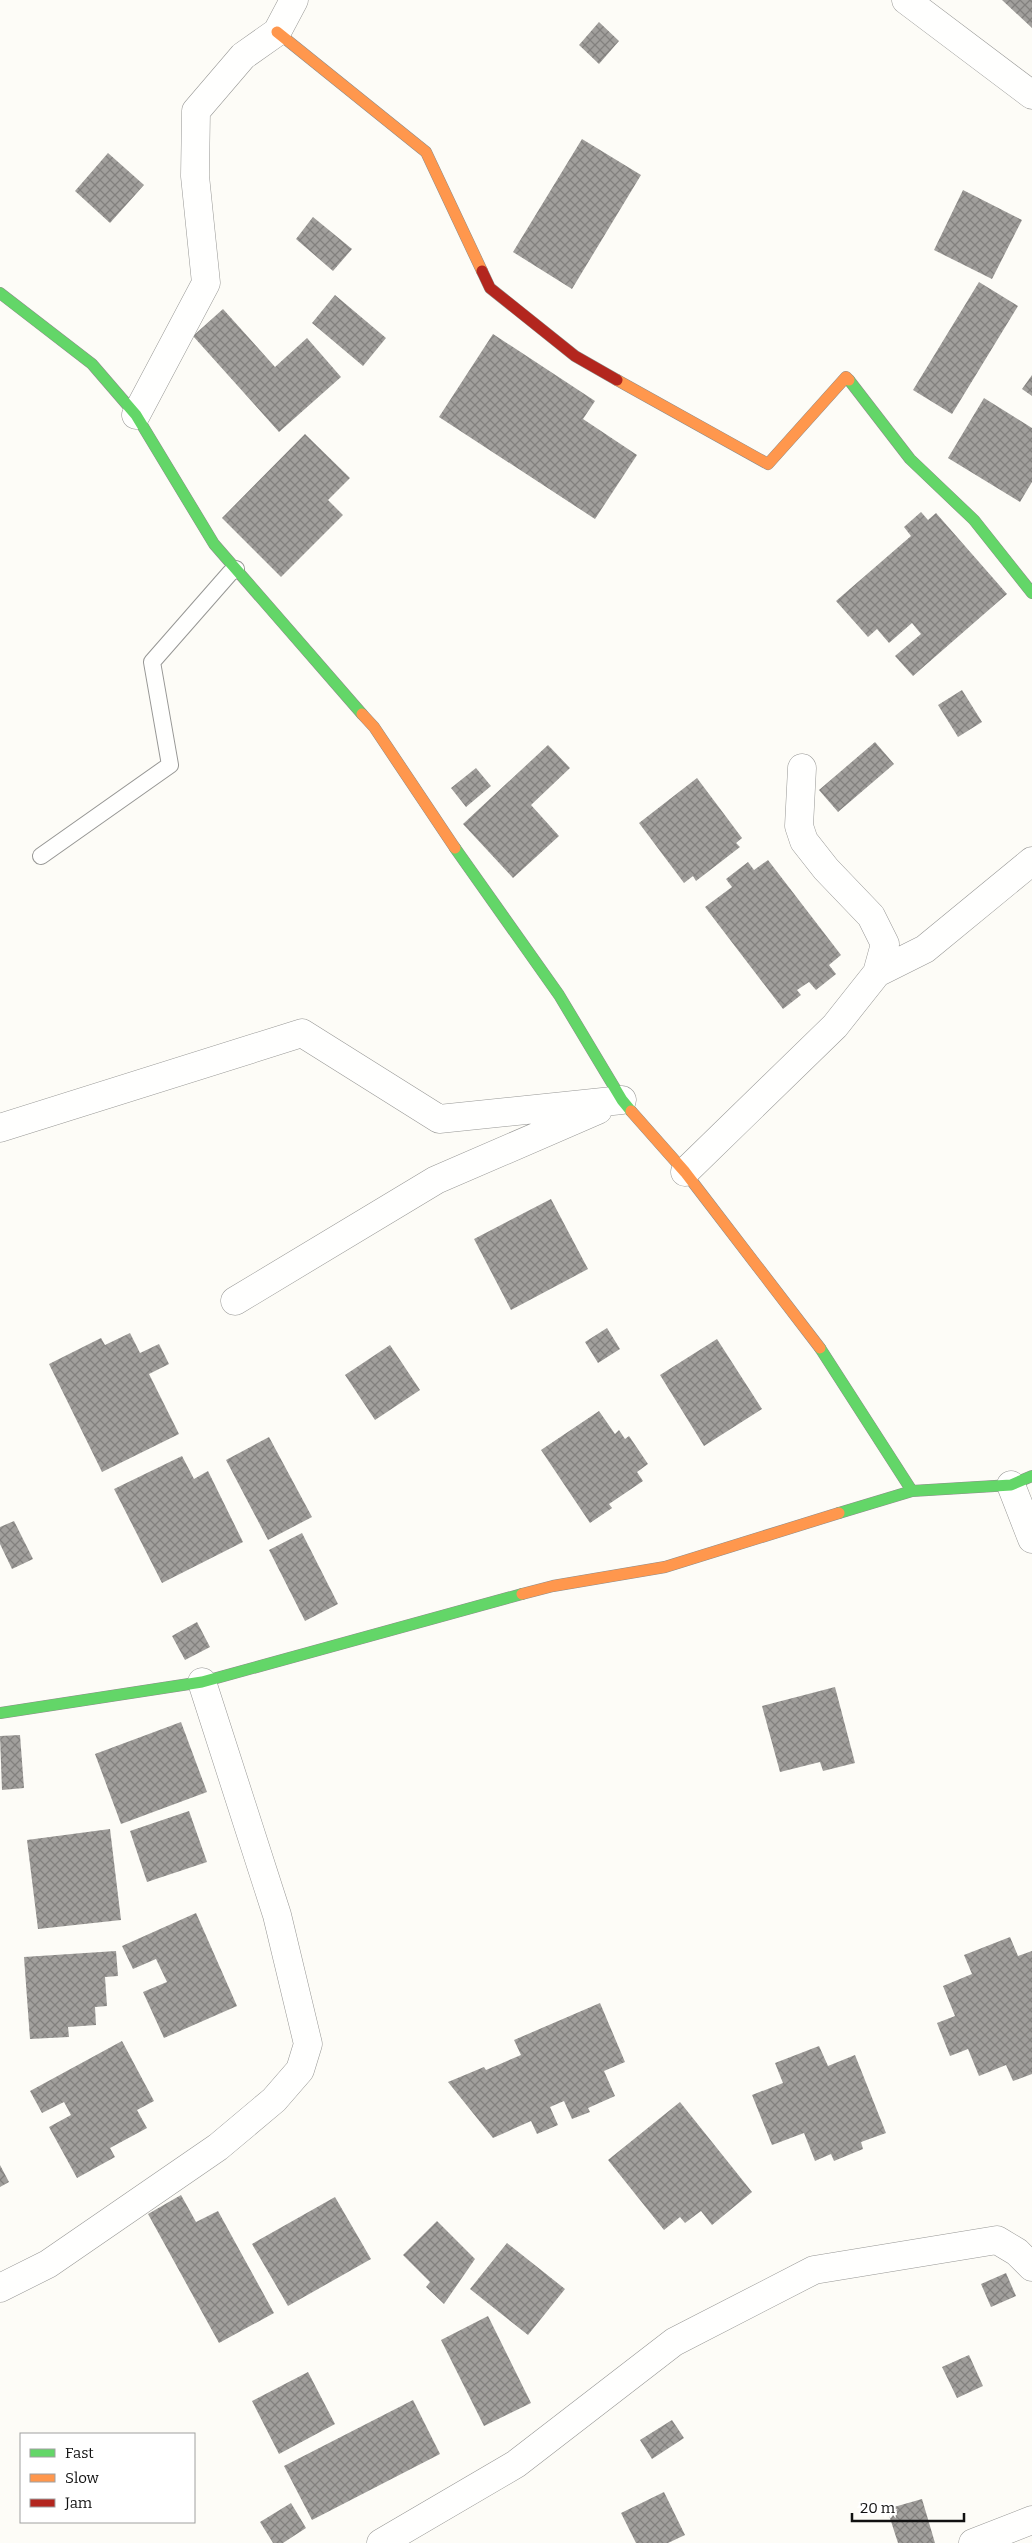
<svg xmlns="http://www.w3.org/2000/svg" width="1032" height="2543" font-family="Bitter,serif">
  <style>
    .building { fill: url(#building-cross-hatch) }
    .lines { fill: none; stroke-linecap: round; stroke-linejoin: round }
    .lane-casing { stroke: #979795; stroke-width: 18 }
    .street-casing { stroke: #979795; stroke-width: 29 }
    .fast-casing { stroke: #8e8d8b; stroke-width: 12 }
    .slow-casing { stroke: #8e8d8b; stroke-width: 12 }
    .jam-casing { stroke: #8e8d8b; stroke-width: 12 }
    .lane { stroke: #fffffe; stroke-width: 16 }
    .street { stroke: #fffffe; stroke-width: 28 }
    .fast { stroke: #63d668; stroke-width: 11 }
    .slow { stroke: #ff974d; stroke-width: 11 }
    .jam { stroke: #b3261e; stroke-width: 11 }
  </style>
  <defs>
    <pattern id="building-cross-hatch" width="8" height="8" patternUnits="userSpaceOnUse" patternTransform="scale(1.25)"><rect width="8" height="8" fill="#a19f9c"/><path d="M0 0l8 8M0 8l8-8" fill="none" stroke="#82807e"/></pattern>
  </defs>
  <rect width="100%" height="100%" fill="#fdfcf7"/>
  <path class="building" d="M 1002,0 L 1032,0 L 1032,28 Z
    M 599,22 L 619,41 L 599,64 L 579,45 Z
    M 582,139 L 641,175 L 572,289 L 513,252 Z
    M 108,153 L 144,185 L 110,223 L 75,191 Z
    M 963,190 L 1022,220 L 992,279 L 934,250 Z
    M 313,217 L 352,249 L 333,271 L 296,239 Z
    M 979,282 L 1018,306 L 952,414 L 913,390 Z
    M 335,295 L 386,338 L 363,366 L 312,323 Z
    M 223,309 L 275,367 L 307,338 L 341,377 L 279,432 L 193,336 Z
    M 493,334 L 595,401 L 583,419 L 637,455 L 595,519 L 439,417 Z
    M 1032,375 L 1032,396 L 1022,389 Z
    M 984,398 L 1032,428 L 1032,482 L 1020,502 L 948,458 Z
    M 305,434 L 350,478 L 328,500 L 343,515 L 281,577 L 222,518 Z
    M 921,512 L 928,520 L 936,513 L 1007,594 L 913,676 L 895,656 L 921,634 L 912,623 L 889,643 L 877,629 L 868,637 L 836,601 L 911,536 L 904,527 Z
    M 962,690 L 982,722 L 958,737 L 938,705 Z
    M 875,742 L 894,764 L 838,812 L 819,790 Z
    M 548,745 L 570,768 L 531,805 L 559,836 L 513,878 L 463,824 Z
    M 476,768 L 491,786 L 466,807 L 451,788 Z
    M 697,778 L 742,838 L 736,843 L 740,847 L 696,881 L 693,876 L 684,883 L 639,823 Z
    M 768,860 L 841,955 L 829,965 L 836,974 L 816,990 L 809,982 L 797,990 L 801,995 L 783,1009 L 705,907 L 732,887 L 726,879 L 748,862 L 754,870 Z
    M 551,1199 L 588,1269 L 511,1310 L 474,1239 Z
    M 607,1328 L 620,1349 L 598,1363 L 585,1342 Z
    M 130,1333 L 140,1353 L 159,1344 L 169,1364 L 149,1374 L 179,1434 L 102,1472 L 49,1364 L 101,1338 L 105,1345 Z
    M 717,1339 L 762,1409 L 704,1446 L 660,1375 Z
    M 390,1345 L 420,1390 L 375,1420 L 345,1375 Z
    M 599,1411 L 615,1434 L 619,1430 L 625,1439 L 629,1436 L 648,1464 L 637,1472 L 643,1481 L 609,1504 L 612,1508 L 590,1523 L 541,1450 Z
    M 269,1437 L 312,1517 L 268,1540 L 226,1460 Z
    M 182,1456 L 194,1479 L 208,1471 L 243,1542 L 162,1583 L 114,1489 Z
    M 14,1521 L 33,1559 L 12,1569 L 0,1544 L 0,1527 Z
    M 302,1533 L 338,1604 L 305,1621 L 269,1550 Z
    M 197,1622 L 210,1647 L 185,1660 L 172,1636 Z
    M 835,1687 L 855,1763 L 823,1771 L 820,1762 L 780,1772 L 762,1706 Z
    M 181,1722 L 207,1792 L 121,1824 L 95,1754 Z
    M 20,1735 L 24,1788 L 2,1790 L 0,1736 Z
    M 189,1811 L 207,1862 L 147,1882 L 130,1831 Z
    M 110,1829 L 121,1920 L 38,1929 L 27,1840 Z
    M 196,1913 L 237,2006 L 164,2038 L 143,1992 L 167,1982 L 156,1959 L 133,1969 L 122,1946 Z
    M 1010,1937 L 1018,1956 L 1032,1951 L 1032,2074 L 1013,2081 L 1006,2065 L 979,2076 L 968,2049 L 950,2056 L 937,2023 L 955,2016 L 943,1986 L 972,1974 L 964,1955 Z
    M 116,1951 L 118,1976 L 105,1977 L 107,2006 L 95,2007 L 96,2025 L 68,2027 L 69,2037 L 30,2039 L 24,1957 Z
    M 600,2003 L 625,2062 L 604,2071 L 615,2096 L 588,2108 L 590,2112 L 572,2119 L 564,2101 L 550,2107 L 558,2125 L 537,2134 L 531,2121 L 493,2138 L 448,2082 L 484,2067 L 486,2070 L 521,2055 L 514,2040 Z
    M 122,2041 L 154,2101 L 137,2110 L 147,2128 L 110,2148 L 115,2157 L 77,2178 L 49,2127 L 71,2115 L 64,2102 L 42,2113 L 30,2091 Z
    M 819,2046 L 828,2066 L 855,2055 L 886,2133 L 861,2142 L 863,2149 L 834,2161 L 831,2154 L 815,2161 L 804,2133 L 772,2145 L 752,2095 L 783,2083 L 775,2063 Z
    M 680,2102 L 752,2192 L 712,2225 L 701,2211 L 685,2223 L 680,2217 L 664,2230 L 608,2160 Z
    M 0,2165 L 9,2182 L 0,2187 Z
    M 181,2195 L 196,2222 L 218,2211 L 274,2313 L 219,2343 L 148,2214 Z
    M 335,2197 L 371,2259 L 288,2306 L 252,2244 Z
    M 437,2221 L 475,2259 L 444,2304 L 426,2287 L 430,2282 L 403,2255 Z
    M 507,2243 L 565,2289 L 528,2335 L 470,2289 Z
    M 1006,2273 L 1016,2296 L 991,2307 L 981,2284 Z
    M 488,2316 L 531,2403 L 484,2426 L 441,2340 Z
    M 969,2355 L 983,2386 L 957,2398 L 942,2367 Z
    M 308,2372 L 335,2424 L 279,2454 L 252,2401 Z
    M 413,2400 L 440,2454 L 312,2520 L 284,2466 Z
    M 672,2420 L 684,2438 L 652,2459 L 640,2440 Z
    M 664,2492 L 685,2535 L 668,2543 L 636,2543 L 621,2513 Z
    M 922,2499 L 935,2543 L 898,2543 L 887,2509 Z
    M 291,2503 L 306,2528 L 283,2543 L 273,2543 L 260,2522 Z"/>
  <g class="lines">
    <g class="lane-casing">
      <path id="lane" d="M 41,856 L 170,765 L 152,662 L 230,573 L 236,569"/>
    </g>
    <g class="street-casing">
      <path id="street" d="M 906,0 L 1032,95
        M 136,415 L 206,283 L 195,176 L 196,111 L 243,56 L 277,32 L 294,0
        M 877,973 L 925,949 L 1032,861
        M 0,1128 L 302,1033 L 439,1119 L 622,1100
        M 685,1172 L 835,1026 L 877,973 L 885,944 L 871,916 L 826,869 L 804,841 L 799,826 L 802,768
        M 235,1301 L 436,1180 L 598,1110
        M 1011,1485 L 1032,1539
        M 0,2288 L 48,2264 L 218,2147 L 274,2100 L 300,2070 L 308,2044 L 277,1915 L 202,1682
        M 381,2543 L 516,2464 L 674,2342 L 814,2270 L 997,2240 L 1017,2252 L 1032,2267
        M 973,2543 L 1032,2520"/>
    </g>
    <g class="fast-casing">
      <path id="fast" d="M 0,293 L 92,364 L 136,415 L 214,544 L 362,714
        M 849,380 L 910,459 L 974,520 L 1032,593
        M 455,848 L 559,995 L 622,1100 L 631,1111
        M 820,1348 L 912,1491
        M 839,1513 L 912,1491 L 1011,1485 L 1032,1476
        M 0,1713 L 202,1682 L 522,1594"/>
    </g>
    <g class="slow-casing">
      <path id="slow" d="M 277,32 L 426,152 L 482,271
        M 617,380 L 768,464 L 846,377 L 849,380
        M 362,714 L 374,727 L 455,848
        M 631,1111 L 685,1172 L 820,1348
        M 522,1594 L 553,1586 L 665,1567 L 839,1513"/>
    </g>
    <g class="jam-casing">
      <path id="jam" d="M 482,271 L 490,288 L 575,356 L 617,380"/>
    </g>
    <use href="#lane" class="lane"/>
    <use href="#street" class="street"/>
    <use href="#fast" class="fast"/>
    <use href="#slow" class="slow"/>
    <use href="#jam" class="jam"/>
  </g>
  <rect x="20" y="2433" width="175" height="90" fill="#ffffff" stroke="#a0a0a0"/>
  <rect x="30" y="2449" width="25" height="8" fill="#63d668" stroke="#a0a0a0"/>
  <text x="65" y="2458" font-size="15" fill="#111111">Fast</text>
  <rect x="30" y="2474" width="25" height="8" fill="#ff974d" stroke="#a0a0a0"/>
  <text x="65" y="2483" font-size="15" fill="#111111">Slow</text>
  <rect x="30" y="2499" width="25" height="8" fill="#b3261e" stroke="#a0a0a0"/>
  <text x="65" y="2508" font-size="15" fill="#111111">Jam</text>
  <path d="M852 2513v8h112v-8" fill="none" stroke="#111111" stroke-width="2.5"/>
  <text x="860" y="2513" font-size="15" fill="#111111" stroke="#ffffff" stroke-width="4" paint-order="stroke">20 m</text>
</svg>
